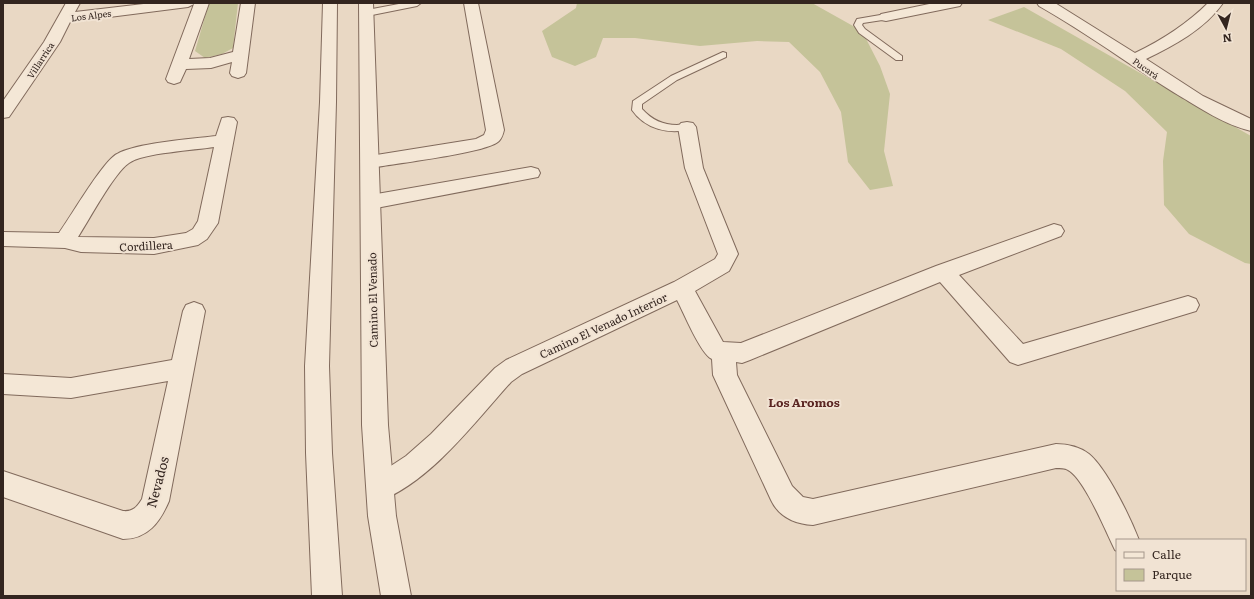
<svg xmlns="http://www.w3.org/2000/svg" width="1254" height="599" font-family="Literata,serif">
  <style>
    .green { fill: #c5c399 }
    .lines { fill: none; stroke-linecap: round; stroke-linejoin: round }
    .service-casing { stroke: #816a5c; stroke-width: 2 }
    .minor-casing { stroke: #816a5c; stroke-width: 2 }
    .tertiary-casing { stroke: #816a5c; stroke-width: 2 }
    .service { fill: #f4e7d6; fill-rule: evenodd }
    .minor { fill: #f4e7d6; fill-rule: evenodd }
    .tertiary { fill: #f4e7d6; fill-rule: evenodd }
    .labels { text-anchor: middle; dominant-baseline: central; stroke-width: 4; stroke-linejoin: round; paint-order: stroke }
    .far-street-label { font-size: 9px; fill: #33251f; stroke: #f1e3d3 }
    .street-label { font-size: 11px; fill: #33251f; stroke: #f1e3d3 }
    .neighbourhood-label { font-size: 12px; font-weight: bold; fill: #5b2623; stroke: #f1e3d3 }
    .near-street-label { font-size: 13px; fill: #33251f; stroke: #f1e3d3 }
  </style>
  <rect width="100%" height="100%" fill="#e9d8c4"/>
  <path class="green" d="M 209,3 L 238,3 L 233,48 L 222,54 L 205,58 L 195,51 Z
    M 577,3 L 812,3 L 862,31 L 880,66 L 890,94 L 884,151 L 893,186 L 870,190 L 848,162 L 841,112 L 820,72 L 789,42 L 757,41 L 700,46 L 635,38 L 603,38 L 596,57 L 575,66 L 552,57 L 542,31 L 576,8 Z
    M 1024,7 L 1251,136 L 1251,264 L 1245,263 L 1189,234 L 1164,205 L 1163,161 L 1167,132 L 1125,91 L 1061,49 L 988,20 Z"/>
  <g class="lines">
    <g class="service-casing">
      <path id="service" d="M 404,3 L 421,3 L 417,6 L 367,16 L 363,13 L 367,10 Z
        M 886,14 L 889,15 L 889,19 L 863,23 L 862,25 L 865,29 L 902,56 L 902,60 L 896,60 L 859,33 L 854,25 L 857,19 Z
        M 723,52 L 726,53 L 726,57 L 677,80 L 642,104 L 642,109 C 652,120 663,125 677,125 C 682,124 686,124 691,125 L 692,127 L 691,129 C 669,135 645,129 632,110 L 633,101 L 671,76 Z"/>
    </g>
    <g class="minor-casing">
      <path id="minor" d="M 66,3 L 80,3 L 75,12 L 152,3 L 209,3 L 189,59 L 210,58 L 233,52 L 241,3 L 255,3 L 246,73 L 244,76 L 238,78 L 232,76 L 230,73 L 232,62 L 211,68 L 186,69 L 180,82 L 174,84 L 168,82 L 166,79 L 194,4 L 188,7 L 70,22 L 60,42 L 9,117 L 3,118 L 3,101 L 44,42 Z
        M 464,3 L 478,3 L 504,130 C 503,134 502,138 499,141 C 488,153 391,164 370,168 L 363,166 L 361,162 L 363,158 L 370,156 L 476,139 L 484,135 L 486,130 Z
        M 934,3 L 962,3 L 960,6 L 955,7 L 886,21 L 881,20 L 879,17 L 881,14 Z
        M 1037,3 L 1055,3 L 1135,53 C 1162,40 1187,24 1208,3 L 1223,3 C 1205,29 1173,46 1146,59 L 1203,96 L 1251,119 L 1251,131 C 1225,125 1200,108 1178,95 C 1131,66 1087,33 1039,6 Z
        M 228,117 L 234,118 L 237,122 L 218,223 L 207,239 L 198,245 L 154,254 L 81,252 L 65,248 L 3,246 L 3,232 L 59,233 C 70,218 103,161 117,154 C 136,143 192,139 216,136 L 222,118 ZM 214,147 L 198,221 L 193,229 L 186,233 L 154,238 L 78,237 C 89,220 114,173 129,163 C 142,153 196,150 214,147 Z
        M 687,122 L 693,123 L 696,127 L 703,168 L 738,254 L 729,271 L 695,291 L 723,342 L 741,343 L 936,266 L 1054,224 L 1061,226 L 1064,231 L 1061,236 L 959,275 L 1023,344 L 1188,296 L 1196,299 L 1199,305 L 1196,311 L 1018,365 L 1010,362 L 940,282 L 750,360 L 742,363 L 736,362 L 737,375 L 792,486 L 803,497 L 813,499 L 1056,444 C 1067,444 1080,447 1089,454 C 1107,469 1130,517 1139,540 L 1117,540 L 1117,551 L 1115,550 C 1106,532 1084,478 1068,470 C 1065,468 1060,468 1056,468 L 813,525 C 795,524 779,517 771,500 L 713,375 L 712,359 C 701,355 683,311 677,300 L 522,374 L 511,382 C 474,423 432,480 380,501 L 371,497 L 367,488 L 371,479 L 406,456 L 431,434 L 495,368 L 506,360 L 674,282 L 715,259 L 718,254 L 685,168 L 678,127 L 681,123 Z
        M 531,167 L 538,169 L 540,173 L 538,177 L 371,209 L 364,207 L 361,202 L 364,197 L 371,195 Z
        M 194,302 L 202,305 L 205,311 L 169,501 C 160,522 148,539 123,539 L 3,497 L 3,471 L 123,511 C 133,512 137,507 142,499 L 168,381 L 71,398 L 3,394 L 3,374 L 71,378 L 172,360 L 183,311 L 186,305 Z"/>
    </g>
    <g class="tertiary-casing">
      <path id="tertiary" d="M 323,3 L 337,3 L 336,102 L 329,366 L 332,453 L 342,596 L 312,596 L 306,453 L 305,366 L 320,102 Z
        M 359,3 L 373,3 L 388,425 L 396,516 L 411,596 L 381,596 L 368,516 L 362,425 Z"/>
    </g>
    <use href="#service" class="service"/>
    <use href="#minor" class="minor"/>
    <use href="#tertiary" class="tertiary"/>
  </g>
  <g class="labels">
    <g class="far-street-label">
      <text transform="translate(91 15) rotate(-7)">Los Alpes</text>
      <text transform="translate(40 60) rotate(-57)">Villarrica</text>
      <text transform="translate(1146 68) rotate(35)">Pucará</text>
    </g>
    <g class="street-label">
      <text transform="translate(146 245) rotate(-3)">Cordillera</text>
      <text transform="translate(372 300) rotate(-91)">Camino El Venado</text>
      <text transform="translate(603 325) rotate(-25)">Camino El Venado Interior</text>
    </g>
    <g class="neighbourhood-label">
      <text x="804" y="402">Los Aromos</text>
    </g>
    <g class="near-street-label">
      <text transform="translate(157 482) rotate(-75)">Nevados</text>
    </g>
  </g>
  <rect width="1254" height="599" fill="none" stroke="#33251f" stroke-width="8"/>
  <rect x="1116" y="539" width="130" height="52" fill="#f1e3d3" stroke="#a5978b"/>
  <rect x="1124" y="552" width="20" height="6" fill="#f4e7d6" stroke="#a5978b"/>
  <text x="1152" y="559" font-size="12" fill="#33251f">Calle</text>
  <rect x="1124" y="569" width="20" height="12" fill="#c5c399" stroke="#a5978b"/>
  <text x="1152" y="579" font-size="12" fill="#33251f">Parque</text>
  <g transform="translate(1226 28) rotate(173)" stroke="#f1e3d3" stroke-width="3" paint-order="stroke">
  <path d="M0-3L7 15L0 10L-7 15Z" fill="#33251f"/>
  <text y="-6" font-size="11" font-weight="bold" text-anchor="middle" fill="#33251f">N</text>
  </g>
</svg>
